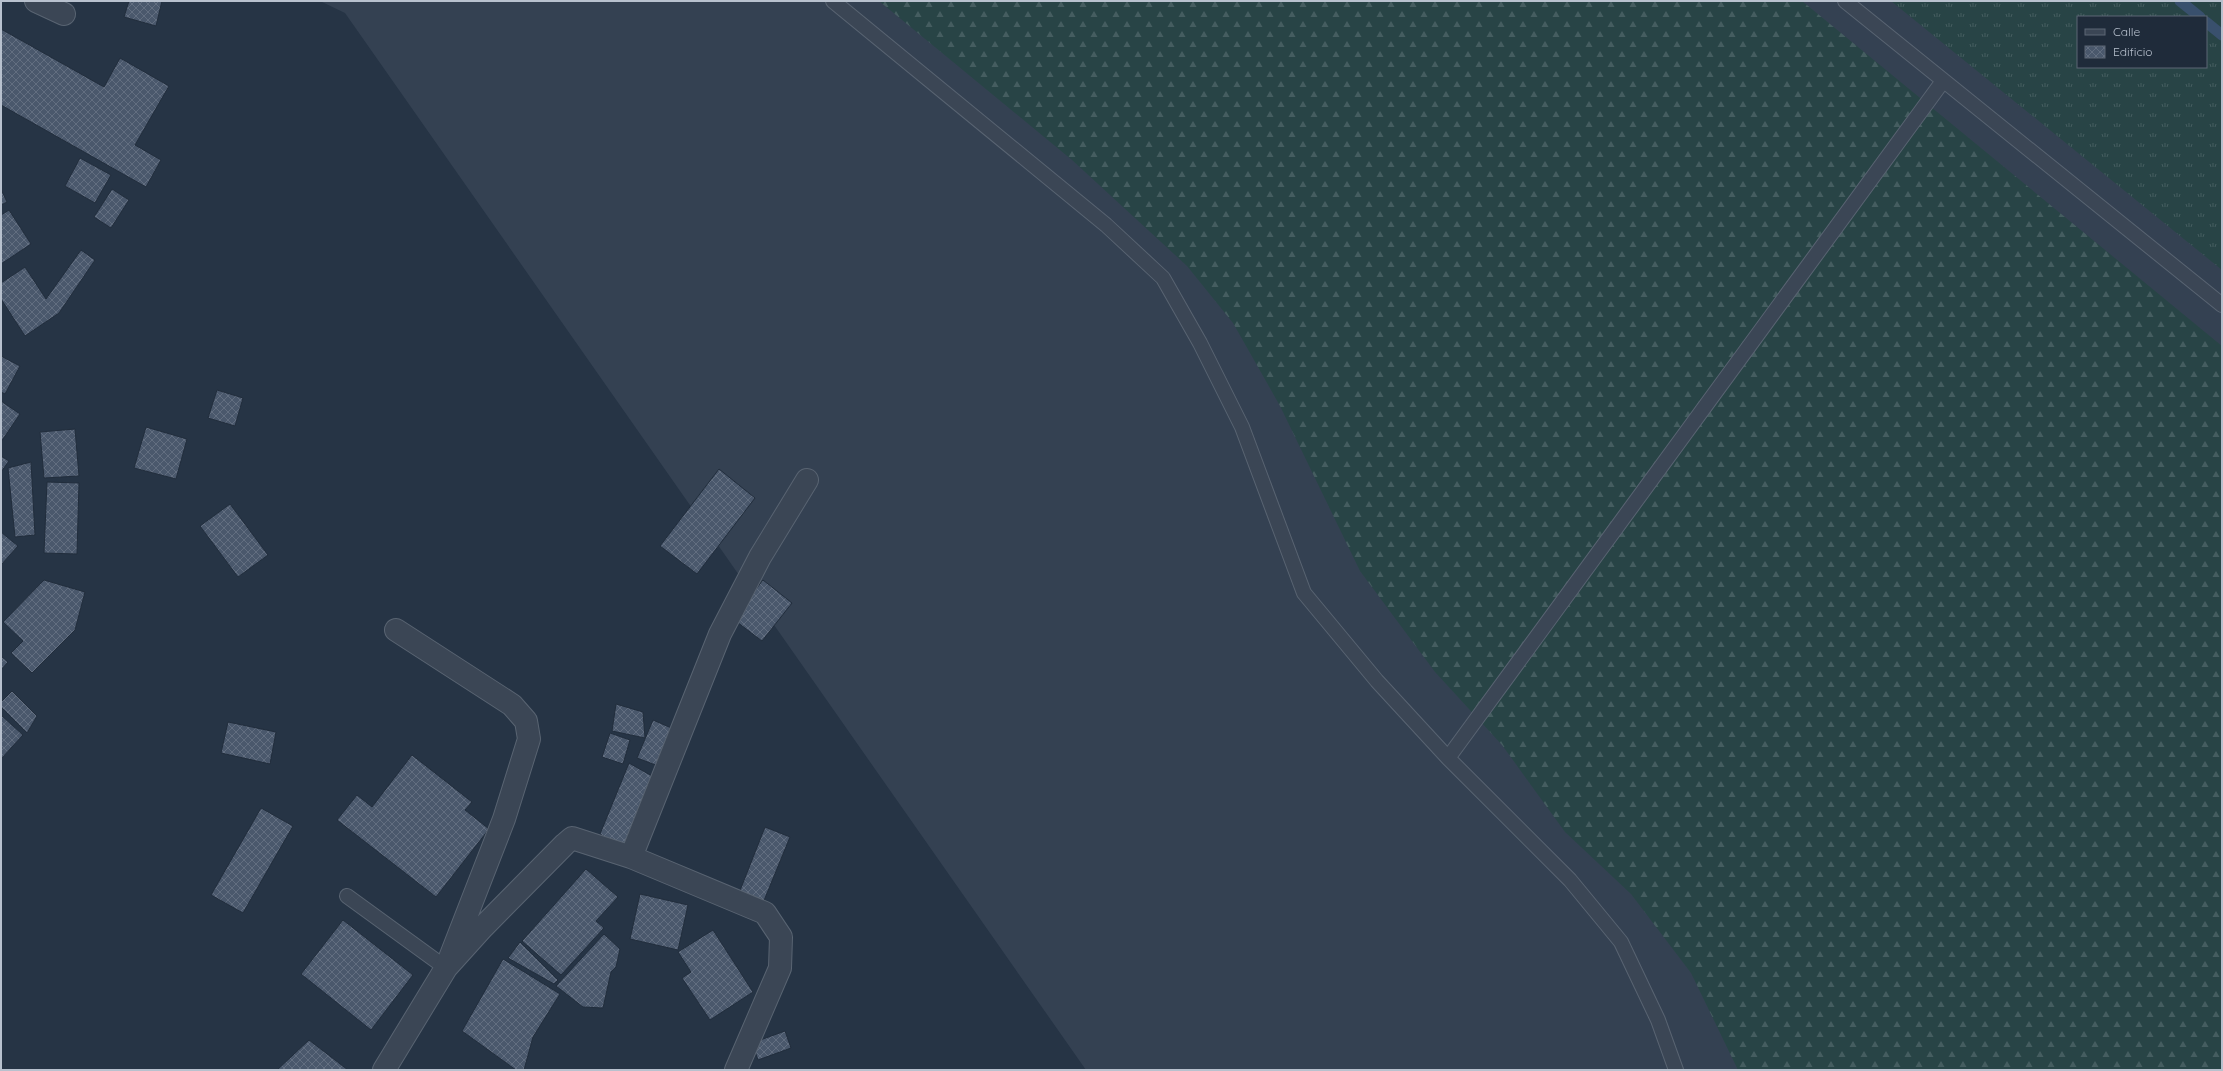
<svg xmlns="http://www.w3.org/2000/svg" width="2223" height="1071" font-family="Quicksand,sans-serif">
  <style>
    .airport { fill: #344152; fill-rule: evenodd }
    .grass { fill: url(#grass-tufts); fill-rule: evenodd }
    .forest { fill: url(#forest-firs) }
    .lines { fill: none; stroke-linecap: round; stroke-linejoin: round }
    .stream { stroke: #39506d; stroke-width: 11 }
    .building { fill: url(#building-cross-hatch); stroke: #212d3c }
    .service-casing { stroke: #596472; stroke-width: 16 }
    .minor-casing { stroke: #596472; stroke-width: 24 }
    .service { stroke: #3b4655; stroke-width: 14 }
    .minor { stroke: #3b4655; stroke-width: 22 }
  </style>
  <defs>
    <pattern id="grass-tufts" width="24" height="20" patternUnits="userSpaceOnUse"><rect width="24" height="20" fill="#284446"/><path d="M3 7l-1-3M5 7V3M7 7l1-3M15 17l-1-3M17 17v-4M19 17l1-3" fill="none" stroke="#455d60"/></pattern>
    <pattern id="forest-firs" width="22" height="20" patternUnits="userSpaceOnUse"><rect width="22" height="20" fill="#284446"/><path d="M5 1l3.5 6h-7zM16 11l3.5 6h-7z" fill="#455d60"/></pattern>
    <pattern id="building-cross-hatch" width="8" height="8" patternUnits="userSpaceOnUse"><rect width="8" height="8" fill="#4a586c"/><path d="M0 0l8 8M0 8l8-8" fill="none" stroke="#626e80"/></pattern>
  </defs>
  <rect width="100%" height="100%" fill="#263445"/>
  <path class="airport" d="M 320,1 L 2222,1 L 2222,1070 L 1086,1070 L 345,13 ZM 2078,17 L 2206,17 L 2206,67 L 2078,67 Z"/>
  <path class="grass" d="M 1891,1 L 2222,1 L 2222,270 ZM 2078,17 L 2206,17 L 2206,67 L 2078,67 Z"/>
  <path class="forest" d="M 879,1 L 1802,1 L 2222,346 L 2222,1070 L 1738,1070 L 1691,973 L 1631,894 L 1565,832 L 1502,745 L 1435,672 L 1360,571 L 1280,406 L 1233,323 L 1187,266 L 1072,160 Z"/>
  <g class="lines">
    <path class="stream" d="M 2180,1 L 2200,17
      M 2206,22 L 2222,35"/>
  </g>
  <path class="building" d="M 129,1 L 162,1 L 156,26 L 124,17 Z
    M 1,29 L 104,87 L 120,58 L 169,86 L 135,145 L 161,160 L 146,187 L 1,105 Z
    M 80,158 L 111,175 L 95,203 L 65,186 Z
    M 1,189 L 7,202 L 1,205 Z
    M 112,189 L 129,200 L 111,228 L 94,217 Z
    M 9,210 L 31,244 L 1,264 L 1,215 Z
    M 81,250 L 95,260 L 59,313 L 25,336 L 1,299 L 1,283 L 25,267 L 46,299 Z
    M 1,356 L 20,366 L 5,394 L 1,392 Z
    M 217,390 L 243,398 L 235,426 L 208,418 Z
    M 1,401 L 20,414 L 1,442 Z
    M 146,427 L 187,439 L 176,479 L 134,468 Z
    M 75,429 L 79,476 L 44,478 L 40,432 Z
    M 1,456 L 9,461 L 1,472 Z
    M 31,462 L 35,535 L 15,537 L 8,468 Z
    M 719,469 L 755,498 L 697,574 L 660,546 Z
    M 47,482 L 79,483 L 77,554 L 44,553 Z
    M 230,504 L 268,555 L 238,577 L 200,526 Z
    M 1,532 L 18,546 L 1,565 Z
    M 44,580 L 85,592 L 75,630 L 32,673 L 11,653 L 23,641 L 3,622 Z
    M 763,580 L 792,603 L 762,641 L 733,619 Z
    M 1,656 L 8,662 L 1,670 Z
    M 12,691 L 37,716 L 27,733 L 1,707 L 1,702 Z
    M 616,704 L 643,712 L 645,738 L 612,731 Z
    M 1,715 L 23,735 L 1,759 Z
    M 653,720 L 676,730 L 661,767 L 637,758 Z
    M 228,722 L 276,732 L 270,764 L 221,753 Z
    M 610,733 L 630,740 L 623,764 L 602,757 Z
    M 412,755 L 472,802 L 465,810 L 489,829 L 436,897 L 337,820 L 357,795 L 372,807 Z
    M 629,763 L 652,776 L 623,848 L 600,834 Z
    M 261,808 L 293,826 L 243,913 L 211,895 Z
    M 765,827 L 790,837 L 763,903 L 739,893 Z
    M 586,869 L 618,897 L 596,921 L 604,928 L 561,975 L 522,941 Z
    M 640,894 L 688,905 L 678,950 L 630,939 Z
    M 343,920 L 413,975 L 371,1030 L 301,974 Z
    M 713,930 L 753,992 L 710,1020 L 682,978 L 691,972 L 678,952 Z
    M 604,934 L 620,949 L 616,967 L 611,972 L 603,1008 L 583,1007 L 556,986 Z
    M 520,942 L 558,980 L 554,984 L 508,958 Z
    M 503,959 L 560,994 L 533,1037 L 524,1070 L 516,1070 L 462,1031 Z
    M 785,1031 L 791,1048 L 758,1060 L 752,1043 Z
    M 309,1040 L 348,1070 L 277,1070 Z"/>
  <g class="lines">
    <g class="service-casing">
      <path id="service" d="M 833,1 L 1106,225 L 1163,278 L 1200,343 L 1242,427 L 1304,593 L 1377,681 L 1448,758 L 1570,880 L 1621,942 L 1658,1020 L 1676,1070
        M 1845,1 L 2222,305
        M 1448,758 L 1943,81
        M 347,896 L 446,968"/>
    </g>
    <g class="minor-casing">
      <path id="minor" d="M 36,1 L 64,14
        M 631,857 L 720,634 L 760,557 L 807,480
        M 446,968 L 483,927 L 565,844 L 572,838 L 631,857 L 765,913 L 781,937 L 780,968 L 736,1070
        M 384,1070 L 446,968 L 504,819 L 529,739 L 526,721 L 512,705 L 396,630"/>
    </g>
    <use href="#service" class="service"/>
    <use href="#minor" class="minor"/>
  </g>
  <rect width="2223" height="1071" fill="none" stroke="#b8c1ce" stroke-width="4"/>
  <rect x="2077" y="16" width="130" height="52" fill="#1f2b3a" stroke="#5c6775"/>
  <rect x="2085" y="29" width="20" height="6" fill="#3b4655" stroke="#5c6775"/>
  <text x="2113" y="36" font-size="12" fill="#b8c1ce">Calle</text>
  <rect x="2085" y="46" width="20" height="12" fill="url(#building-cross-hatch)" stroke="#5c6775"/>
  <text x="2113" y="56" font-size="12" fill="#b8c1ce">Edificio</text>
</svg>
